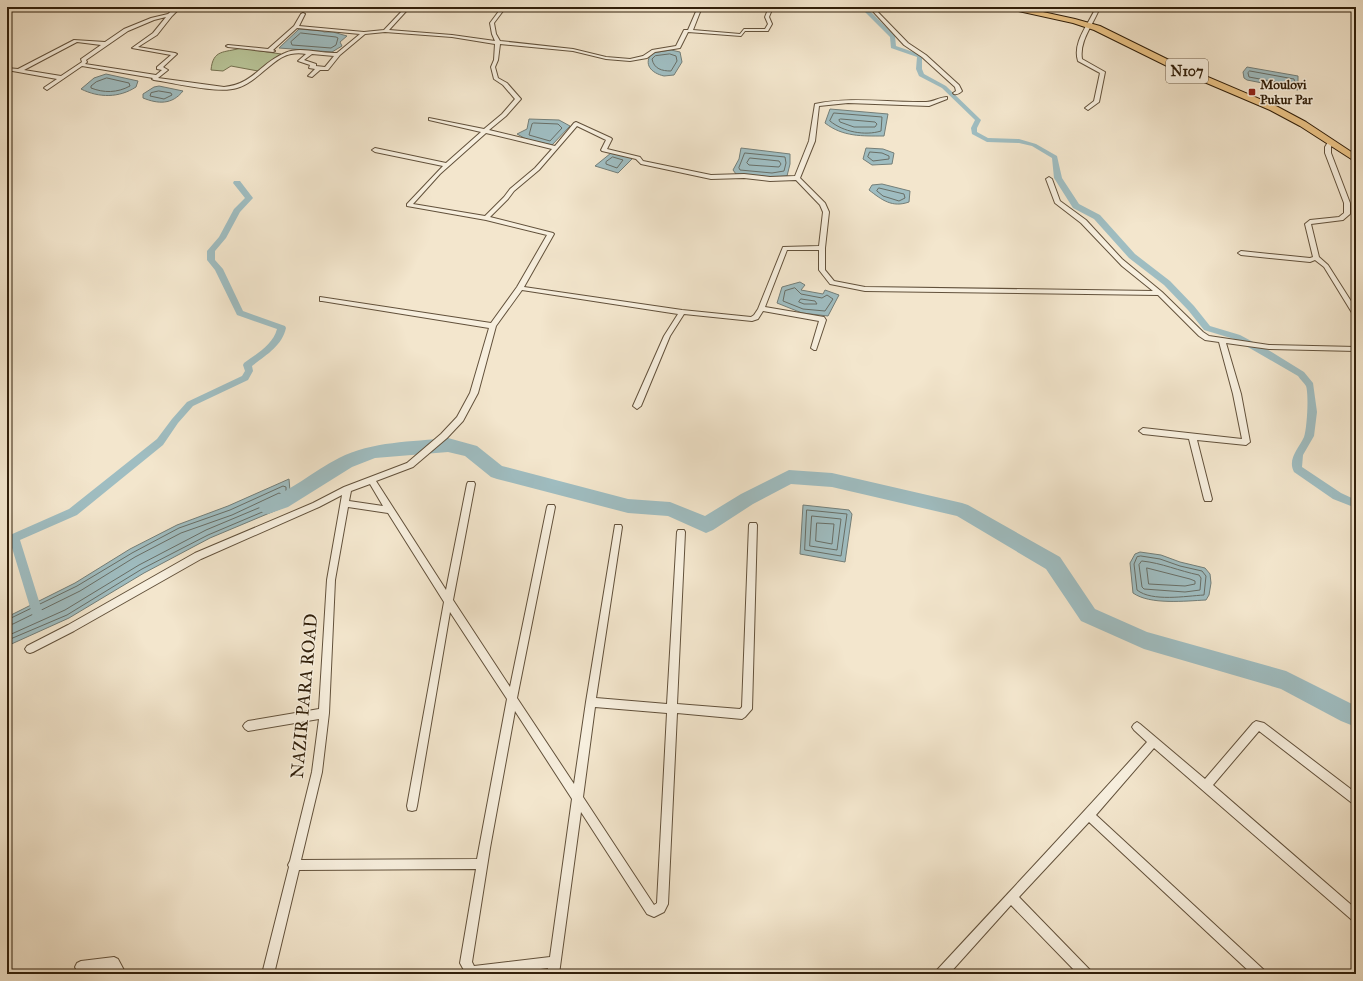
<svg xmlns="http://www.w3.org/2000/svg" width="1363" height="981" font-family="'IM FELL Great Primer',serif">
  <style>
    .green { fill: #b9c69a; stroke: #757252 }
    .water { fill: #9fbdc1; stroke: #737e78 }
    .lines { fill: none; stroke-linecap: round; stroke-linejoin: round }
    .shore-far1 { stroke: #686e66; stroke-width: 1 }
    .shore { stroke: #686e66; stroke-width: 1.5 }
    .canal { fill: #9fbdc1; fill-rule: evenodd }
    .river { fill: #9fbdc1; fill-rule: evenodd }
    .minor-casing { stroke: #62513b; stroke-width: 2 }
    .trunk-casing { stroke: #311f0a; stroke-width: 2 }
    .minor { fill: #f7efde; fill-rule: evenodd }
    .trunk { fill: #eac386; fill-rule: evenodd }
    .poi-dot { fill: #8f2418; stroke: #f7efde; stroke-width: 1.5 }
    .labels { text-anchor: middle; dominant-baseline: central; stroke-width: 3; stroke-linejoin: round; paint-order: stroke }
    .far-poi-label { font-size: 13px; font-weight: bold; fill: #311f0a; stroke: #f7efde; text-anchor: start }
    .shield { fill: #f7efde; stroke: #6c5d4a; stroke-width: 1 }
    .shield-label { font-size: 14px; font-weight: bold; fill: #311f0a }
    .near-street-label { font-size: 18px; fill: #311f0a; stroke: #f7efde }
  </style>
  <rect width="100%" height="100%" fill="#f3e6cd"/>
  <filter id="stains"><feTurbulence type="fractalNoise" baseFrequency=".005" numOctaves="4"/><feColorMatrix values="0 0 0 0 .2 0 0 0 0 .09 0 0 0 0 .02 0 0 0 .5 -.17"/></filter>
  <radialGradient id="worn" r=".72"><stop offset=".6" stop-color="#630" stop-opacity="0"/><stop offset="1" stop-color="#630" stop-opacity=".3"/></radialGradient>
  <path class="green" d="M 241,48 L 281,54 L 258,71 L 231,66 L 223,71 L 211,70 C 213,49 224,53 241,48 Z"/>
  <path class="water" d="M 299,29 L 322,31 L 324,32 L 333,32 L 347,36 L 340,42 L 342,46 L 332,52 L 279,48 Z
    M 671,50 L 680,52 L 682,62 L 674,75 C 671,75 667,76 664,76 C 651,73 643,64 652,53 Z
    M 1247,67 L 1298,76 L 1298,90 L 1247,80 L 1244,78 L 1243,72 Z
    M 106,74 L 138,81 L 136,87 C 119,98 99,98 81,89 L 94,78 Z
    M 159,86 L 183,91 C 172,105 158,104 143,98 L 143,94 L 154,87 Z
    M 830,109 L 888,114 L 884,136 C 862,136 843,137 825,123 Z
    M 529,119 L 559,120 L 570,126 L 552,145 L 526,139 L 517,134 L 527,129 Z
    M 741,148 L 790,154 L 790,164 L 787,176 L 772,177 L 736,174 L 733,170 L 739,159 Z
    M 866,148 L 883,149 L 894,153 L 892,164 L 872,165 L 863,159 Z
    M 611,153 L 633,158 L 618,173 L 595,166 Z
    M 882,184 L 910,191 L 909,202 C 892,208 882,200 869,190 L 872,185 Z
    M 800,282 L 805,285 L 801,290 L 823,294 L 825,290 L 839,295 L 828,316 L 802,313 L 777,303 L 782,287 Z
    M 289,479 L 291,504 L 210,538 L 144,573 L 69,618 L 7,646 L 7,617 L 75,583 L 130,549 L 177,525 L 228,506 Z
    M 803,505 L 849,510 L 852,514 L 845,562 L 800,554 Z
    M 1140,552 L 1161,555 L 1180,562 L 1205,568 L 1210,574 L 1211,583 L 1209,595 L 1206,600 C 1185,601 1150,605 1133,593 L 1130,563 L 1135,554 Z"/>
  <g class="lines">
    <path class="shore-far1" d="M 301,33 L 336,37 L 338,38 L 336,45 L 331,48 L 292,45 L 291,42 Z
      M 670,54 L 676,56 L 677,61 L 671,71 C 662,71 654,69 652,59 L 655,56 Z
      M 1250,71 L 1294,79 L 1295,83 L 1292,85 L 1249,77 L 1248,73 Z
      M 107,78 L 129,83 L 130,86 C 117,93 104,93 91,88 L 91,86 L 96,82 Z
      M 159,91 L 171,93 L 172,95 L 164,99 L 150,96 L 151,93 Z
      M 834,113 L 882,117 L 881,131 C 865,136 843,132 830,121 Z
      M 841,119 L 875,122 L 877,124 L 875,127 L 854,127 L 840,122 L 839,120 Z
      M 534,123 L 558,124 L 562,128 L 550,141 L 529,135 L 532,124 Z
      M 870,152 L 882,153 L 889,156 L 889,159 L 873,161 L 868,157 Z
      M 745,153 L 785,157 L 786,163 L 784,171 L 772,173 L 740,170 L 739,168 Z
      M 613,157 L 623,160 L 617,168 L 606,164 L 606,162 Z
      M 750,158 L 779,161 L 781,164 L 779,167 L 749,165 L 747,163 Z
      M 879,188 L 904,194 L 905,198 L 899,201 L 883,196 L 877,191 Z
      M 795,288 L 801,294 L 822,298 L 827,295 L 833,299 L 825,311 L 803,309 L 783,301 L 785,291 Z
      M 801,299 L 815,301 L 817,304 L 804,304 L 799,302 Z
      M 807,510 L 847,514 L 841,556 L 805,550 Z
      M 812,516 L 841,519 L 837,550 L 810,546 Z
      M 817,523 L 834,524 L 832,544 L 816,541 Z
      M 1141,556 L 1160,559 L 1180,566 L 1202,571 L 1206,576 L 1204,595 C 1186,596 1152,602 1137,590 L 1134,564 L 1137,557 Z
      M 1142,561 C 1162,563 1179,571 1199,575 L 1201,578 L 1200,590 L 1185,592 L 1144,589 L 1142,587 L 1139,565 Z
      M 1147,568 L 1190,579 L 1195,581 L 1195,584 L 1185,586 L 1149,584 Z
      M 7,620 L 77,586 L 132,553 L 179,528 L 230,510 L 283,486 L 286,487 L 286,502 L 208,535 L 142,569 L 67,615 L 8,640
      M 7,625 L 13,624 L 80,591 L 135,557 L 181,533 L 232,515 L 279,493 L 281,494 L 280,499 L 206,530 L 139,565 L 65,610 L 7,636"/>
    <path class="shore" d="M 7,641 L 11,639"/>
    <path class="canal" d="M 860,7 L 866,7 L 895,36 L 896,46 L 922,55 L 922,69 L 924,74 L 946,86 L 980,119 L 981,120 L 977,128 L 977,132 L 988,138 L 1019,139 L 1036,144 L 1057,156 L 1062,178 L 1079,204 L 1100,215 L 1135,254 L 1170,281 L 1194,306 L 1210,326 L 1240,335 L 1270,351 L 1304,372 L 1313,383 L 1317,412 L 1314,436 L 1303,455 L 1302,467 L 1341,493 L 1356,500 L 1356,508 L 1333,499 L 1294,472 C 1287,459 1299,448 1304,437 C 1307,428 1309,395 1306,386 C 1304,383 1300,379 1298,376 L 1234,339 L 1204,330 L 1188,310 L 1164,285 L 1129,258 L 1094,219 L 1073,208 L 1054,178 L 1052,158 L 1032,146 L 1019,143 L 987,142 L 972,134 L 971,128 L 975,120 L 942,88 L 919,76 L 916,69 L 917,57 L 891,48 L 890,37 Z
      M 234,181 L 240,181 L 253,198 L 240,212 L 226,238 L 215,251 L 215,260 L 223,269 L 243,311 L 285,326 L 286,328 C 282,346 266,355 252,366 L 253,371 L 248,380 L 193,406 L 178,423 L 163,445 L 77,515 L 20,540 L 43,614 L 41,617 L 37,619 L 33,617 L 9,538 L 10,535 L 69,509 L 157,439 L 172,419 L 187,402 L 242,376 L 245,371 L 243,365 L 244,363 C 256,354 273,345 277,329 L 237,315 L 215,270 L 207,260 L 207,251 L 219,237 L 234,209 L 245,198 L 233,183 Z"/>
    <path class="river" d="M 448,438 L 477,446 L 502,466 L 628,499 L 670,502 L 705,516 L 741,494 L 789,470 L 832,473 L 962,503 L 968,505 L 1060,557 L 1095,609 L 1147,632 L 1286,671 L 1356,706 L 1356,727 L 1341,721 L 1281,689 L 1144,649 L 1081,621 L 1046,569 L 957,516 L 832,487 L 791,484 L 753,504 L 713,530 L 706,533 L 668,516 L 628,513 L 497,479 L 491,477 L 465,456 L 448,452 L 375,458 L 352,467 L 288,507 L 268,514 L 262,512 L 259,507 L 262,502 C 290,492 313,471 339,458 C 372,441 412,442 448,438 Z"/>
    <g class="minor-casing">
      <path id="minor" d="M 176,7 L 181,7 L 172,16 L 157,35 L 138,47 L 175,53 L 177,54 L 163,67 L 168,70 L 158,78 L 224,87 C 254,84 260,63 285,53 C 300,46 320,54 337,53 L 360,34 L 297,28 L 273,50 L 275,51 L 273,52 L 228,47 L 226,46 L 228,45 L 268,49 L 294,26 L 301,14 L 303,13 L 305,14 L 299,26 L 364,32 L 384,30 L 402,11 L 361,8 L 359,7 L 404,9 L 406,7 L 410,7 L 389,30 L 452,35 L 495,41 L 492,34 L 490,23 L 502,7 L 506,7 L 494,23 L 496,34 L 500,41 L 573,49 L 606,57 L 630,59 L 643,56 L 652,50 L 676,46 L 684,30 L 688,30 L 698,7 L 702,7 L 693,30 L 740,34 L 744,29 L 765,29 L 768,24 L 765,17 L 769,7 L 773,7 L 769,17 L 772,24 L 768,31 L 745,31 L 741,36 L 688,32 L 680,48 L 655,52 L 647,58 L 630,61 L 606,59 L 573,51 L 500,44 L 498,60 L 495,67 L 498,78 L 507,83 L 521,99 L 506,116 L 489,130 L 555,146 L 574,123 L 576,122 L 611,138 L 612,139 L 607,149 L 640,157 L 643,161 L 711,175 L 744,174 L 770,177 L 795,176 L 809,141 L 815,104 C 852,96 889,103 926,102 C 933,102 940,97 947,97 L 947,99 L 929,106 L 848,103 L 819,106 L 815,141 L 800,178 L 825,203 L 829,212 L 825,248 L 825,270 L 834,281 L 865,287 L 1153,291 L 1122,266 L 1081,223 L 1055,203 L 1046,179 L 1049,177 L 1052,179 L 1060,201 L 1086,220 L 1122,259 L 1162,292 L 1203,332 L 1209,336 L 1269,345 L 1356,347 L 1356,351 L 1269,349 L 1226,343 L 1241,394 L 1250,442 L 1246,445 L 1197,440 L 1212,499 L 1211,501 L 1205,501 L 1204,499 L 1189,439 L 1143,434 L 1139,431 L 1143,428 L 1242,439 L 1233,394 L 1219,342 L 1205,340 L 1199,336 L 1158,295 L 865,291 L 830,284 L 819,270 L 819,250 L 787,250 L 765,307 L 824,317 L 826,320 L 816,350 L 814,350 L 811,348 L 819,321 L 763,311 L 758,319 L 752,321 L 684,314 L 670,336 L 641,406 L 637,409 L 633,406 L 664,336 L 678,314 L 522,290 L 496,326 L 478,393 L 463,421 L 447,438 L 413,467 L 376,481 L 446,590 L 467,484 L 468,482 L 474,482 L 475,484 L 453,600 L 510,687 L 547,507 L 548,505 L 554,505 L 555,507 L 517,698 L 574,784 L 586,702 L 615,525 L 621,525 L 622,527 L 596,698 L 667,704 L 677,532 L 678,530 L 684,530 L 685,532 L 677,704 L 740,709 L 742,707 L 749,525 L 750,523 L 756,523 L 757,525 L 752,709 L 745,717 L 742,719 L 677,713 L 668,904 L 664,912 L 654,917 L 647,914 L 581,812 L 559,974 L 547,974 L 548,968 L 502,974 L 466,974 L 460,963 L 476,869 L 299,870 L 274,974 L 262,974 L 289,867 L 288,865 L 290,861 L 312,772 L 319,719 L 248,731 L 245,729 L 243,726 L 245,723 L 248,721 L 319,709 L 327,580 L 342,495 L 319,507 L 201,559 L 74,631 L 33,652 L 30,653 L 27,652 L 25,649 L 27,646 L 68,625 L 195,553 L 313,503 L 344,487 L 407,463 L 441,434 L 457,417 L 470,393 L 489,328 L 322,301 L 320,301 L 320,297 L 491,323 L 517,287 L 547,235 L 486,220 L 407,206 L 407,204 L 443,166 L 375,152 L 372,150 L 375,148 L 446,163 L 481,132 L 429,120 L 429,118 L 484,129 L 502,114 L 515,99 L 503,85 L 494,79 L 491,67 L 494,60 L 495,44 L 452,37 L 385,32 L 365,34 L 340,55 L 328,70 L 320,70 L 312,77 L 308,76 L 315,69 L 309,68 L 310,65 L 298,61 L 306,54 C 301,53 296,53 291,54 C 273,57 258,82 237,88 C 219,94 174,83 154,80 L 152,79 L 153,78 L 82,66 L 47,90 L 44,88 L 45,87 L 57,79 L 7,70 L 7,68 L 18,69 L 74,40 L 105,42 L 124,29 L 151,18 L 168,14 ZM 166,17 L 153,33 L 132,48 L 171,55 L 157,67 L 157,69 L 162,70 L 156,75 L 85,64 L 87,62 L 86,60 L 128,31 L 154,20 ZM 77,42 L 101,45 L 81,59 L 82,62 L 61,76 L 24,70 ZM 312,54 L 334,56 L 325,67 L 316,66 L 316,64 L 304,60 ZM 577,126 L 606,140 L 601,150 L 602,151 L 636,159 L 641,164 L 711,179 L 744,178 L 770,181 L 796,180 L 820,205 L 823,212 L 819,246 L 783,247 L 758,309 L 754,315 L 751,317 L 682,310 L 524,287 L 554,234 L 553,233 L 490,217 L 508,199 L 514,191 L 539,170 ZM 486,133 L 552,149 L 535,168 L 510,189 L 504,197 L 485,216 L 413,204 L 440,174 ZM 370,484 L 383,506 L 349,501 L 351,491 ZM 348,507 L 388,513 L 444,602 L 407,806 L 408,810 L 412,811 L 416,810 L 417,806 L 450,612 L 507,699 L 477,859 L 301,860 L 322,772 L 329,713 L 335,580 ZM 595,707 L 667,713 L 657,903 L 654,905 L 583,797 ZM 515,711 L 572,799 L 550,957 L 474,966 L 472,962 L 490,848 Z
        M 869,7 L 873,7 L 908,43 L 926,55 L 959,85 L 962,91 C 960,93 957,95 954,94 L 953,93 L 956,91 L 955,87 L 922,57 L 904,45 Z
        M 1096,7 L 1100,7 C 1094,24 1079,40 1082,59 L 1105,72 L 1099,102 L 1088,110 L 1085,108 L 1094,101 L 1100,73 L 1078,61 C 1072,42 1089,24 1096,7 Z
        M 1330,141 L 1333,143 L 1331,147 L 1331,153 L 1350,203 L 1350,214 L 1343,220 L 1311,224 L 1319,257 L 1328,265 L 1356,309 L 1356,316 L 1354,316 L 1324,267 L 1315,260 L 1310,262 L 1241,255 L 1238,253 L 1241,251 L 1310,258 L 1313,257 L 1305,224 L 1310,220 L 1339,217 L 1344,213 L 1344,203 L 1325,153 L 1325,147 L 1328,142 Z
        M 1256,721 L 1264,723 L 1356,793 L 1356,804 L 1352,803 L 1259,731 L 1213,785 L 1356,909 L 1356,922 L 1352,920 L 1154,748 L 1096,815 L 1264,970 L 1266,974 L 1252,974 L 1089,822 L 1019,897 L 1090,970 L 1092,974 L 1078,974 L 1011,905 L 949,974 L 935,974 L 937,970 C 1007,894 1078,819 1147,742 L 1134,730 L 1132,727 L 1134,724 L 1137,722 L 1140,724 L 1205,779 L 1253,723 Z
        M 114,957 L 118,959 L 126,974 L 114,974 L 111,969 L 81,973 L 77,971 L 75,967 L 77,963 L 81,961 Z"/>
    </g>
    <g class="trunk-casing">
      <path id="trunk" d="M 1005,7 L 1020,7 L 1075,19 L 1100,26 L 1175,63 L 1276,106 L 1306,122 L 1356,155 L 1356,162 L 1300,126 L 1270,110 L 1169,67 L 1094,30 L 1073,23 L 1009,9 Z"/>
    </g>
    <use href="#minor" class="minor"/>
    <use href="#trunk" class="trunk"/>
  </g>
  <rect class="poi-dot" x="1248" y="88" width="8" height="8" rx="2"/>
  <g class="labels">
    <g class="far-poi-label">
      <text x="1260" y="85">Moulovi<tspan x="1260" dy="15">Pukur Par</tspan></text>
    </g>
    <rect class="shield" x="1166" y="59" width="42" height="24" rx="3"/>
    <g class="shield-label">
      <text x="1187" y="71">N107</text>
    </g>
    <g class="near-street-label">
      <text transform="translate(304 696) rotate(-85)">NAZIR PARA ROAD</text>
    </g>
  </g>
  <rect width="1363" height="981" fill="none" stroke="#f3e6cd" stroke-width="24"/>
  <rect x="8" y="8" width="1347" height="965" fill="none" stroke="#311f0a" stroke-width="2"/>
  <rect x="12" y="12" width="1339" height="957" fill="none" stroke="#311f0a"/>
  <rect width="100%" height="100%" filter="url(#stains)"/>
  <rect width="100%" height="100%" fill="url(#worn)"/>
</svg>
